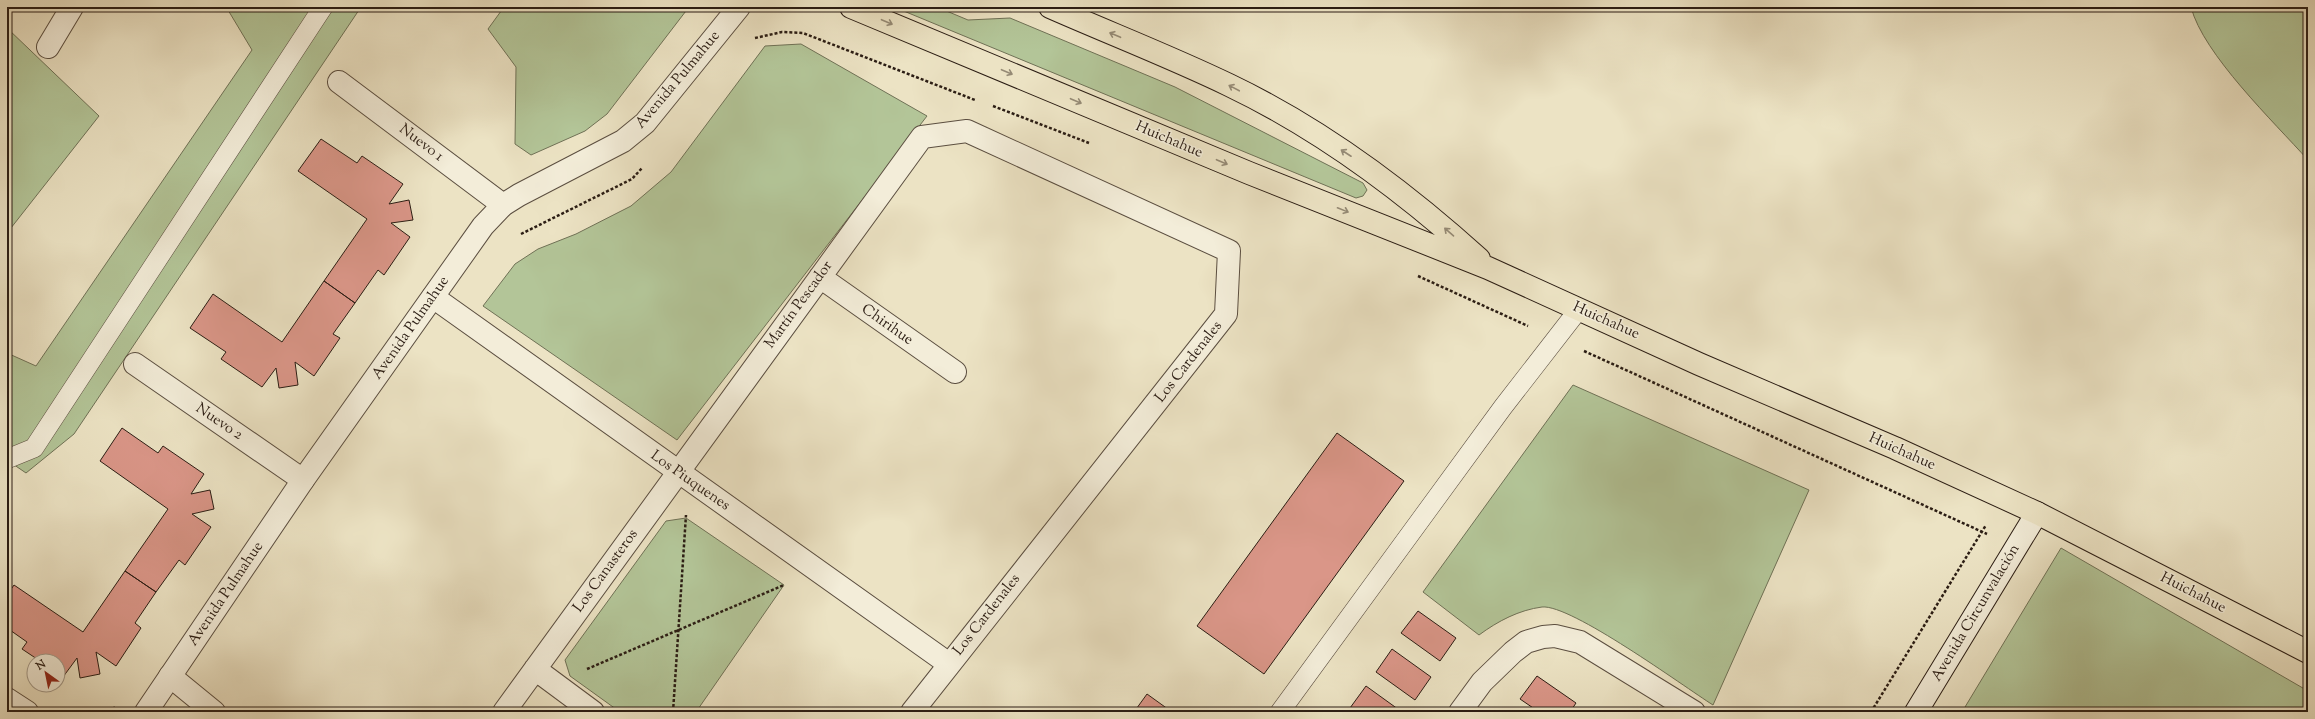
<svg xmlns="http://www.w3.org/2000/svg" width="2315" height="719" font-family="'Sorts Mill Goudy',serif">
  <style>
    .green { fill: #b3c598; stroke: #6f7156 }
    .building { fill: #da9688; stroke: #2b1d14 }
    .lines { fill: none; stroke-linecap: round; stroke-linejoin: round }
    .service-casing { stroke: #5b4e40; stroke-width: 20 }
    .minor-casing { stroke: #5b4e40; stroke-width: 24 }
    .tertiary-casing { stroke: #5b4e40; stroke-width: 24 }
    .secondary-casing { stroke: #2b1d14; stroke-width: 24 }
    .primary-casing { stroke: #2b1d14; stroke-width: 24 }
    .path { stroke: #2b1d14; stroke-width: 2.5; stroke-dasharray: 3 2; stroke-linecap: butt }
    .service { stroke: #f3edd9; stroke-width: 19 }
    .minor { stroke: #f3edd9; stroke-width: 22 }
    .tertiary { stroke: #f3edd9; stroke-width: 22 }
    .secondary { stroke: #f3edd9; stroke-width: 22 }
    .primary { stroke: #ece3c4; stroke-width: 22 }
    .oneway { stroke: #958a75 }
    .labels { text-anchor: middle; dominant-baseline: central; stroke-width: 3; stroke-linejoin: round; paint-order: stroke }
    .street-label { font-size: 15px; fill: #2b1d14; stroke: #f3edd9 }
  </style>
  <rect width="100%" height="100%" fill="#ece3c4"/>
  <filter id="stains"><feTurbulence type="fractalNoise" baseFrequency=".005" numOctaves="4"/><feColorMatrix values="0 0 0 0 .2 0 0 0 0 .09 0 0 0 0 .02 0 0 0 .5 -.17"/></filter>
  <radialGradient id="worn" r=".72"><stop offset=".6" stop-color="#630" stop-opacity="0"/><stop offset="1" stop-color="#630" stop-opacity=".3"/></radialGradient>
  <path class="green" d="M 231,7 L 361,7 L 74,434 L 26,473 L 7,460 L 7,353 L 36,366 L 252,50 L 228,10 Z
    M 504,7 L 689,7 L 607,114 L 585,131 L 531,155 L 515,144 L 516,67 L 488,29 Z
    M 894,7 L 937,7 L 968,20 L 1010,18 L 1175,87 L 1363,183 L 1367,190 L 1363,196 L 1356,198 Z
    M 2191,7 L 2308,7 L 2308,160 C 2274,122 2203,54 2191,7 Z
    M 7,28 L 99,116 L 7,233 Z
    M 801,44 L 927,116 L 677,440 L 483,306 L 515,264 L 538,249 L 576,234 L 631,206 L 671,172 L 765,46 Z
    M 1573,385 L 1809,490 L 1713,705 C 1683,686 1571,604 1542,607 C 1519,610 1498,621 1479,635 L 1423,592 Z
    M 686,518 L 784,585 L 696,712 L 620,712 L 570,676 L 565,660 L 666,521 Z
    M 2061,548 L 2308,691 L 2308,712 L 1962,712 Z"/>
  <path class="building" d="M 321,139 L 357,163 L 362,156 L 403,184 L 389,204 L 409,200 L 413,220 L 391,223 L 410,237 L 384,275 L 378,270 L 355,303 L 324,281 L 367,219 L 298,171 Z
    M 324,281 L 355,303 L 333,334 L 340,338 L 314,376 L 295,362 L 298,385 L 279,388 L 276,368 L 262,387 L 221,359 L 226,352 L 190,328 L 213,294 L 282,342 Z
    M 122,428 L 158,453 L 163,446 L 204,474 L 191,494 L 210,490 L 214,509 L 192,514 L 211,527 L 185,565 L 179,560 L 156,592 L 125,571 L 168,509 L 100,461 Z
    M 1337,433 L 1404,481 L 1264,674 L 1197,626 Z
    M 125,571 L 156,592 L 135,623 L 141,628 L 116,666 L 96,652 L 100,674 L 80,678 L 77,658 L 63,677 L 58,674 L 58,661 L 40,661 L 22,649 L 27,642 L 7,628 L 7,595 L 14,585 L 83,632 Z
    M 1418,611 L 1456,638 L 1440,661 L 1401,633 Z
    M 1392,649 L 1431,677 L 1415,700 L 1376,672 Z
    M 1537,676 L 1576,703 L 1570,712 L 1539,712 L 1520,699 Z
    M 1366,686 L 1402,712 L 1355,712 L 1350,708 Z
    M 1147,694 L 1172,712 L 1134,712 Z"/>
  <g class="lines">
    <g class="service-casing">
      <path id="service" d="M 7,459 L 34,448 L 323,7
        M 1280,712 L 1503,407 L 1579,309"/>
    </g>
    <g class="minor-casing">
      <path id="minor" d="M 48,47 L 72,7
        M 339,82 L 503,205
        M 820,277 L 955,372
        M 433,297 L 949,664
        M 135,364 L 303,480
        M 535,669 L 593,712
        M 170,676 L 214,712
        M 7,699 L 27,712
        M 504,712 L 922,137 L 967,131 L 1229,251 L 1226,314 L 912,712
        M 1460,712 L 1482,682 L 1513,652 L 1526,642 L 1543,637 L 1555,636 L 1580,642 L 1694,712"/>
    </g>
    <g class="tertiary-casing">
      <path id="tertiary" d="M 146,712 L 303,480 L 483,226 L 503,205 L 519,195 L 623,141 L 645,123 L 739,7"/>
    </g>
    <g class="secondary-casing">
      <path id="secondary" d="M 1916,712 L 2037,513"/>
    </g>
    <g class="primary-casing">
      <path id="primary" d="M 851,7 L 1249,173 L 1488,268 L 1699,364 L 1895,448 L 2037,513 L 2308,652
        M 1050,7 C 1109,33 1171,57 1229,85 C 1321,129 1404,191 1479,259"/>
    </g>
    <path class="path" d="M 755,38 L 782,32 L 803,33 L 975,100
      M 993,106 L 1089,143
      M 521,234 L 632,179 L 642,168
      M 1418,276 L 1528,326
      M 1584,351 L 1987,534
      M 587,669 L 784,585
      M 112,712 L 115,707
      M 673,712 L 686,515
      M 1871,712 L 1986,525"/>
    <use href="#service" class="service"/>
    <use href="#minor" class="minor"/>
    <use href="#tertiary" class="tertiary"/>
    <use href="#secondary" class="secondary"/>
    <use href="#primary" class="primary"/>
  </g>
  <defs><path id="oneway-shaft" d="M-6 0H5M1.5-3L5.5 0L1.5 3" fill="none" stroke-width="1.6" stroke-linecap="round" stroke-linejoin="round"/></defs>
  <g class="oneway">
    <use href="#oneway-shaft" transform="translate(887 22) rotate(23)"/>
    <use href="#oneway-shaft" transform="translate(1115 35) rotate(-157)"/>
    <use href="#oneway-shaft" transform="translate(1007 72) rotate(23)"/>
    <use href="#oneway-shaft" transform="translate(1234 88) rotate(-152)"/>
    <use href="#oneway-shaft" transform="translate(1076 101) rotate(23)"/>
    <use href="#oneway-shaft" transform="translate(1346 153) rotate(-147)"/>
    <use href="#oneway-shaft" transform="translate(1222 162) rotate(23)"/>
    <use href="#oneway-shaft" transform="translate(1343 210) rotate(22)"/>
    <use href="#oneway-shaft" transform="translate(1449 232) rotate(-139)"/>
  </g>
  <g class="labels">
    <g class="street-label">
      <text transform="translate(678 80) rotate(-50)">Avenida Pulmahue</text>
      <text transform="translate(1169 140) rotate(23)">Huichahue</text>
      <text transform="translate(421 143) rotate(37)">Nuevo 1</text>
      <text transform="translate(799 305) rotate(-54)">Martín Pescador</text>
      <text transform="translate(1606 321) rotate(24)">Huichahue</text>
      <text transform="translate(887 325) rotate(35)">Chirihue</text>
      <text transform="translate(411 328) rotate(-55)">Avenida Pulmahue</text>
      <text transform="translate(1189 362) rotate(-52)">Los Cardenales</text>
      <text transform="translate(219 422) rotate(34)">Nuevo 2</text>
      <text transform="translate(1902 452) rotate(24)">Huichahue</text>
      <text transform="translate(690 481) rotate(35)">Los Piuquenes</text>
      <text transform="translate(606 571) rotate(-54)">Los Canasteros</text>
      <text transform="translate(2193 593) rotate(27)">Huichahue</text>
      <text transform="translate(226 594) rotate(-56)">Avenida Pulmahue</text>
      <text transform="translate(1976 613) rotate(-59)">Avenida Circunvalación</text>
      <text transform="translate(987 615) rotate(-52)">Los Cardenales</text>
    </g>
  </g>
  <rect width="2315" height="719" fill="none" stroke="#ece3c4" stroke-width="24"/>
  <rect x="8" y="8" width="2299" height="703" fill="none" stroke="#2b1d14" stroke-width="2"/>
  <rect x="12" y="12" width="2291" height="695" fill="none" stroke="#2b1d14"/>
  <g transform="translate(46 673) rotate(327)"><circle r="19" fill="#f3edd9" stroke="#a39a8a"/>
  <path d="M0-3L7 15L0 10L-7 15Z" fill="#8f2418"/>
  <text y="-6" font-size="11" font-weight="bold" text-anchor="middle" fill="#2b1d14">N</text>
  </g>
  <rect width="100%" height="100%" filter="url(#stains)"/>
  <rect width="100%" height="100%" fill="url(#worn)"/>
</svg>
